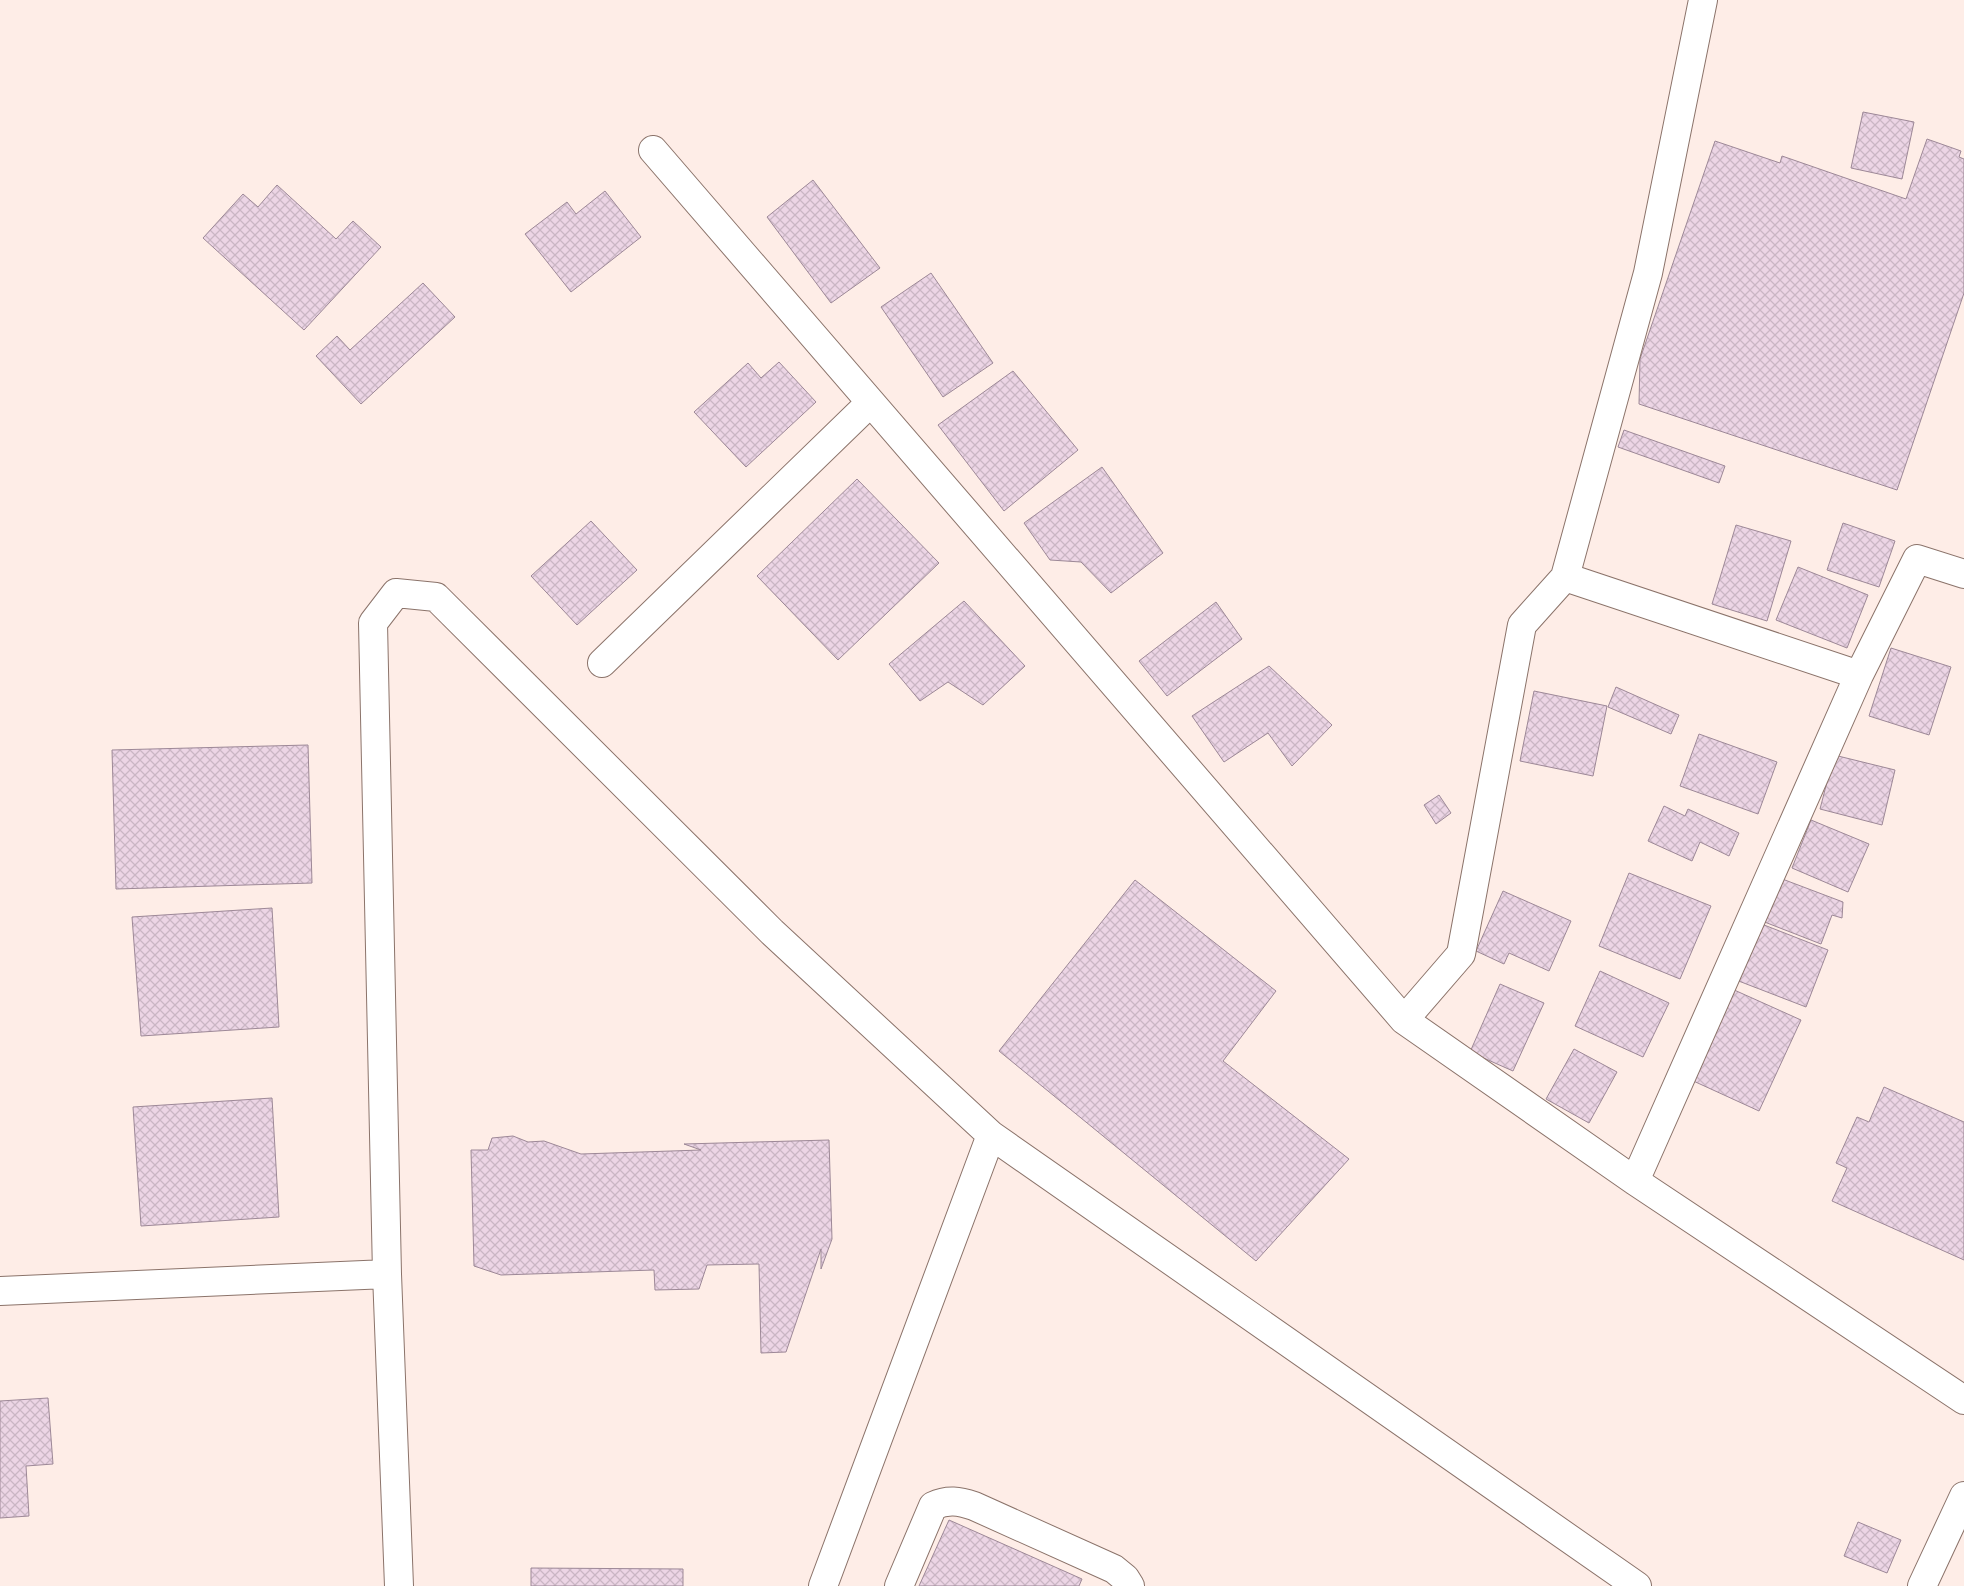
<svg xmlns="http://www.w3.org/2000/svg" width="1964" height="1586" font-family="Quicksand,sans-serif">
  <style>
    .building { fill: url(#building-cross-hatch); stroke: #9d8897 }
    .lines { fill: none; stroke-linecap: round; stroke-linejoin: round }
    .minor-casing { stroke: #8b736a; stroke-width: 30 }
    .minor { stroke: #fff; stroke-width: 28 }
  </style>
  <defs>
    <pattern id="building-cross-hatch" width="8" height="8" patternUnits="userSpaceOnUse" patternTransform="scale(1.25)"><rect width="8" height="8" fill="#ecd5e5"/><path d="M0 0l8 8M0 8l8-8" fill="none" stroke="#cab6c4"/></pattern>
  </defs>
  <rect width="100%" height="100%" fill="#feede7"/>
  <path class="building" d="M 1863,112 L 1914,122 L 1902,179 L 1851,168 Z
    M 1927,139 L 1961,151 L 1959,157 L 1964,159 L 1964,293 L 1897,490 L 1639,404 L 1640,359 L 1715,141 L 1780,163 L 1782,156 L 1906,199 Z
    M 813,180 L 880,268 L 831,303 L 767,217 Z
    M 277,185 L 336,239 L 353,221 L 381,247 L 304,330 L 203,238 L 243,194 L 258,207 Z
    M 605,191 L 641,237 L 571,292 L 525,234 L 567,202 L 576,214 Z
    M 931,273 L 993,363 L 943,397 L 881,307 Z
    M 423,283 L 455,317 L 361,404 L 316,356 L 337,336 L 350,350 Z
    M 779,362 L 816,402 L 746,467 L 694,412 L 748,363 L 761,378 Z
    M 1013,371 L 1078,450 L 1004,511 L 938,425 Z
    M 1624,430 L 1725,466 L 1719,483 L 1618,447 Z
    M 1102,467 L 1163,553 L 1111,593 L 1081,562 L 1050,560 L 1024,523 Z
    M 857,479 L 939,563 L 838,660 L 757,576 Z
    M 591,521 L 637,570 L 577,625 L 531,576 Z
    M 1843,523 L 1895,541 L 1879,587 L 1827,570 Z
    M 1736,525 L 1791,541 L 1767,621 L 1712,604 Z
    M 1798,567 L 1868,595 L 1847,648 L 1776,620 Z
    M 964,601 L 1025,666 L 983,705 L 948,682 L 920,701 L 889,664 Z
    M 1216,602 L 1242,639 L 1167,696 L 1139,661 Z
    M 1891,648 L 1951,667 L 1929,735 L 1869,716 Z
    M 1269,666 L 1332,725 L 1292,766 L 1268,733 L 1224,762 L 1192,716 Z
    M 1616,687 L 1679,715 L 1671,734 L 1608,707 Z
    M 1534,691 L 1607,706 L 1593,776 L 1520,761 Z
    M 1699,734 L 1777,762 L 1758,814 L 1680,786 Z
    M 308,745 L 312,883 L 116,889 L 112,750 Z
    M 1834,755 L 1895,770 L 1882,825 L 1820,809 Z
    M 1439,795 L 1451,813 L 1436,824 L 1424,805 Z
    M 1664,806 L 1685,816 L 1688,809 L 1739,833 L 1729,856 L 1700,842 L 1692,861 L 1648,841 Z
    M 1811,820 L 1869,844 L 1848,892 L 1792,868 Z
    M 1629,873 L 1711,906 L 1680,979 L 1599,946 Z
    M 1777,877 L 1843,902 L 1842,918 L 1832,915 L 1821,944 L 1762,921 Z
    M 1135,880 L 1276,991 L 1223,1061 L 1349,1159 L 1256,1261 L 999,1051 Z
    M 1503,891 L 1571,921 L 1549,971 L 1509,953 L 1504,964 L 1476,951 Z
    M 272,908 L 279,1027 L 141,1036 L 132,917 Z
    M 1759,923 L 1828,950 L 1806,1007 L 1736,980 Z
    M 1600,971 L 1669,1003 L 1643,1057 L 1575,1026 Z
    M 1500,984 L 1544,1003 L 1513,1071 L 1470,1052 Z
    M 1732,989 L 1801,1020 L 1759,1111 L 1689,1079 Z
    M 1574,1049 L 1617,1072 L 1589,1123 L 1546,1099 Z
    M 1884,1087 L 1964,1122 L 1964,1260 L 1832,1201 L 1847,1168 L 1836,1163 L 1857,1117 L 1869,1122 Z
    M 272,1098 L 279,1217 L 141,1226 L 133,1107 Z
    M 513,1136 L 528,1142 L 544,1141 L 581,1154 L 701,1150 L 684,1144 L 829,1140 L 832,1239 L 821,1269 L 821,1249 L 786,1352 L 761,1353 L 759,1264 L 707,1265 L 699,1289 L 655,1290 L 654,1270 L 501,1275 L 474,1266 L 471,1150 L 488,1150 L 492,1138 Z
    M 48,1398 L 53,1464 L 26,1466 L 29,1516 L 0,1518 L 0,1401 Z
    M 949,1520 L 1082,1579 L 1079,1586 L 919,1586 Z
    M 1858,1522 L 1901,1540 L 1887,1573 L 1844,1556 Z
    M 531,1568 L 683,1569 L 683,1586 L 531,1586 Z"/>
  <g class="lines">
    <g class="minor-casing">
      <path id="minor" d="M 653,150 L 1404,1020 L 1635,1181 L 1964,1400
        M 1565,577 L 1859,675 L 1917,559 L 1964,574
        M 602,663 L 870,403
        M 1404,1020 L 1461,954 L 1522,625 L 1565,577 L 1648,273 L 1703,0
        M 1635,1181 L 1859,675
        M 0,1291 L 387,1274
        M 399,1586 L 387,1274 L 373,623 L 396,593 L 436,597 L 772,932 L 991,1135 L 1637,1586
        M 823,1586 L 991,1135
        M 899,1586 L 933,1506 C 948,1499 959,1501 974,1506 L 1114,1569 L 1125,1578 L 1130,1586
        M 1922,1586 L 1964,1496"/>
    </g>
    <use href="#minor" class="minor"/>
  </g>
</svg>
